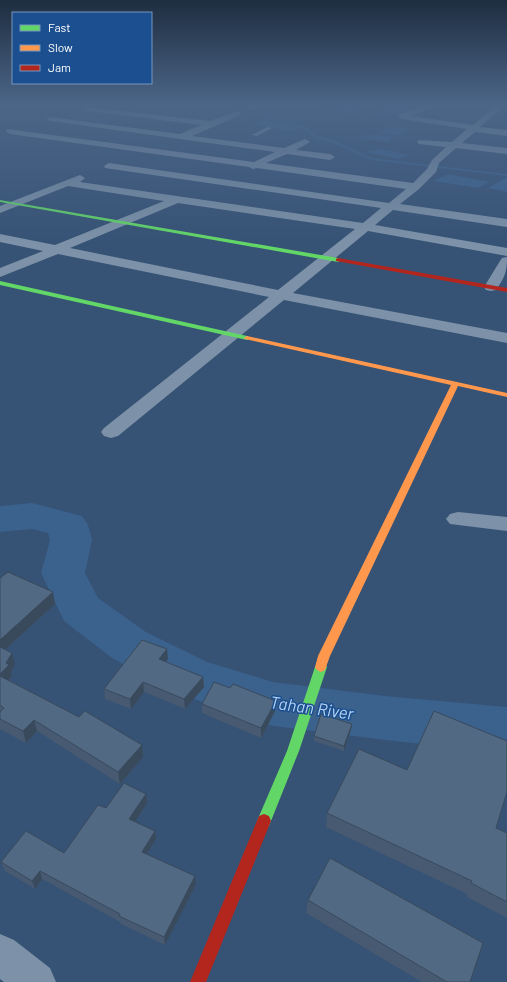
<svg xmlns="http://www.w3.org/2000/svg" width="507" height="982" font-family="Barlow,sans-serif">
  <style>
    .water { fill: #3b618d }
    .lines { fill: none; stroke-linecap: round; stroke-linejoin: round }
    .stream { fill: #3b618d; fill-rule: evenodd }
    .river { fill: #3b618d; fill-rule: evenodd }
    .lane { fill: #7d92a8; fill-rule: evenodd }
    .street { fill: #7d92a8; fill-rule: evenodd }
    .fast { fill: #63d668; fill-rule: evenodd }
    .slow { fill: #ff974d; fill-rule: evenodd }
    .jam { fill: #b3261e; fill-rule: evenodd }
    .wall { fill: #475a72 }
    .shaded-wall { fill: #394a5c }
    .building { fill: #526984; stroke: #394a5c }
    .labels { text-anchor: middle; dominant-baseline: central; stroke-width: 3; stroke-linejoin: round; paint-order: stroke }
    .near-water-label { font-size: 17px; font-style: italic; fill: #b5d3f5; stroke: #1b4f8f }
  </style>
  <rect width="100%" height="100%" fill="#365274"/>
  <path class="water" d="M 289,104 L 369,105 L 354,113 L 285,106 Z
    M 391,104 L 422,105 C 403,116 391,115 370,114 Z
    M 265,120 L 300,129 C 286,134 269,127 255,124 Z
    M 389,127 L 408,128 L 399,135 L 380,134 Z
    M 367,135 L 393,136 L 388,142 L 357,138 Z
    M 382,149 L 409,155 L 398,159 L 366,152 Z
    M 448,174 L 489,182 L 478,188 L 434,181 Z
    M 505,178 L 507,178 L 507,192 L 488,188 Z"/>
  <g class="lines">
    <path class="stream" d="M 193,104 L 250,106 L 250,108 L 244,110 L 308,128 L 317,136 L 335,141 L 372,158 L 507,174 L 507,176 L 371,160 L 333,143 L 315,138 L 306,130 L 241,110 L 246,108 Z"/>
    <path class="river" d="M 32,503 L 82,516 L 88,525 L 92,540 L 85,573 L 98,598 L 146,632 L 207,662 L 273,682 L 385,696 L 507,707 L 507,753 L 385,740 L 273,726 L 173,692 L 112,658 L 64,621 L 41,573 L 50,540 L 48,533 L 32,529 L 0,532 L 0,506 Z"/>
    <path class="lane" d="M 267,127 L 272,128 L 257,136 L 252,135 Z"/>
    <path class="street" d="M 253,104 L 265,104 L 255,109 L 249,109 L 249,105 Z
      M 428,104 L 434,104 L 435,106 L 411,116 L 473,125 L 497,104 L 506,104 L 480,127 L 507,130 L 507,136 L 475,132 L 462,143 L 507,148 L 507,154 L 456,148 L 439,163 L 436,172 L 419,189 L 400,204 L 507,219 L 507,227 L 393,210 L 375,225 L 507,248 L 507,256 L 368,231 L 293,293 L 507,333 L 507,343 L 284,300 L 118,436 L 111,438 L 104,436 L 101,432 L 104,428 L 269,297 L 58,254 L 0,277 L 0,268 L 43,251 L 0,242 L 0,234 L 55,245 L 164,201 L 68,186 L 0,213 L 0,206 L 80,175 L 85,178 L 80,182 L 363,223 L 381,208 L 105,168 L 104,166 L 109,163 L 389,203 L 406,189 L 257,168 L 253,169 L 249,167 L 10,134 L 6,131 L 7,129 L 254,162 L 275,152 L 50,121 L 46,119 L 50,117 L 180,134 L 201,125 L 87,111 L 83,109 L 87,107 L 210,121 L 237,111 L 240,111 L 240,115 L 192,136 L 284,148 L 305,139 L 310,142 L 296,150 L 330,154 L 335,157 L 330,160 L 287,154 L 266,163 L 413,183 L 427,169 L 432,160 L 446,147 L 419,144 L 417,142 L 419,140 L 452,142 L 467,129 L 402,119 L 398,117 L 400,114 ZM 178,203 L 355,229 L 278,290 L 70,248 Z
      M 507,257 C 507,272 505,277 496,290 L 491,291 L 486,290 L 484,287 L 500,261 L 502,258 Z
      M 458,512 L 507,517 L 507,531 L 450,524 L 446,519 L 450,514 Z
      M 0,934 L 14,940 L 50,968 L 56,982 L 4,982 L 0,979 Z"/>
    <path class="fast" d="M 0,200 L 338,258 L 341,260 L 338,262 L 0,202 Z
      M 0,281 L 247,336 L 250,338 L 247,340 L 0,285 Z
      M 321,662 L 325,664 L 327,667 L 299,751 L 269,826 L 264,828 L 259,826 L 257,821 L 287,751 L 315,667 L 317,664 Z"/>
    <path class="slow" d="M 247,336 L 507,393 L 507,397 L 458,386 L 330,656 L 325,670 L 321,672 L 317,670 L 315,667 L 318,656 L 451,385 L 245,339 L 244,338 Z"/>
    <path class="jam" d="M 338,258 L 507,288 L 507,292 L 336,261 L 336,259 Z
      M 264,814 L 269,816 L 271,821 L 206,982 L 190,982 L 259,816 Z"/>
  </g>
  <path class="wall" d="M 0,578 L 53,592 L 55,604 L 5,650 L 12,653 L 15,664 L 11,672 L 12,677 L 9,680 L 79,717 L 142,745 L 143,757 L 120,784 L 37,731 L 26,743 L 0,729 Z
    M 168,659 L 165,662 L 203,677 L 204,687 L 185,709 L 144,692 L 131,709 L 105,699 L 104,689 Z
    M 230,688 L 276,701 L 275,711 L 261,738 L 202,713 L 202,704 Z
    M 352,724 L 351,729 L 344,751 L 314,741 L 314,736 Z
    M 146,794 L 147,803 L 135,822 L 156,839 L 147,854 L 195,876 L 196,884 L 165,945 L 121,924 L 120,922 L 42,879 L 35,889 L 5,871 L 1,862 L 64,853 L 106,808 Z
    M 327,813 L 496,828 L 507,833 L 507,918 L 467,897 L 467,894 L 326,827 Z
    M 308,900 L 470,982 L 422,982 L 306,913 Z"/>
  <path class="shaded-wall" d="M 53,592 L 55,604 L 0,654 L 0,640 Z
    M 167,649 L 168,659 L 160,669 L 159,659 Z
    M 12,653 L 15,664 L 11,672 L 12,677 L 2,686 L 0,679 L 0,674 Z
    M 203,677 L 204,687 L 185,709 L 184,699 Z
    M 143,682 L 144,692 L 131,709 L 130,699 Z
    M 276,701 L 275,711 L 261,738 L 261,728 Z
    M 34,720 L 37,731 L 26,743 L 23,731 Z
    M 352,724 L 351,729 L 344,751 L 344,746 Z
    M 142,745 L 143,757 L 120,784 L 118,772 Z
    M 146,794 L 147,803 L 131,828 L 129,819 Z
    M 155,831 L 156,839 L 143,860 L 142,852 Z
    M 40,871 L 42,879 L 35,889 L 32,881 Z
    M 195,876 L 196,884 L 165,945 L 164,937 Z"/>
  <path class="building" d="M 8,572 L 53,592 L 0,640 L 0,578 Z
    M 142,640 L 167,649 L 159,659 L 203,677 L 184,699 L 143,682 L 130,699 L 104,689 Z
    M 0,647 L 12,653 L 6,663 L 9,665 L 0,674 Z
    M 0,676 L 79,717 L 85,711 L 142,745 L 118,772 L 34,720 L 23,731 L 0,719 L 0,712 L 4,708 L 0,705 Z
    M 214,682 L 230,688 L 233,684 L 276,701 L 261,728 L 202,704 Z
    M 434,711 L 507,741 L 507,792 L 496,828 L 507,833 L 507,902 L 471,883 L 472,881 L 327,813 L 359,749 L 407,770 Z
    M 321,714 L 352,724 L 344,746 L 314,736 Z
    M 124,783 L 146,794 L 129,819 L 155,831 L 142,852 L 195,876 L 164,937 L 119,916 L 120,914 L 40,871 L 32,881 L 1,862 L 26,831 L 64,853 L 98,805 L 106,808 Z
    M 330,858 L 483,943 L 470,982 L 447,982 L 308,900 Z"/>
  <linearGradient id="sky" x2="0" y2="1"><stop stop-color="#1e2d40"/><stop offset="0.43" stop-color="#4c6688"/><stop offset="1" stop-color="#4c6688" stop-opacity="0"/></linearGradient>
  <rect width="507" height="242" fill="url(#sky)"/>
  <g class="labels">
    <g class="near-water-label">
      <text transform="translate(312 707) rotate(8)">Tahan River</text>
    </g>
  </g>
  <rect x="12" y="12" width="140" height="72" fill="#1b4f8f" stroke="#7695bc"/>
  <rect x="20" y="25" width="20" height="6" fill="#63d668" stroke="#7695bc"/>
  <text x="48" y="32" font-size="12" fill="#ffffff">Fast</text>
  <rect x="20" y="45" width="20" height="6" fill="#ff974d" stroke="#7695bc"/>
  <text x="48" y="52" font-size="12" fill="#ffffff">Slow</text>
  <rect x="20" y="65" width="20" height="6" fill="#b3261e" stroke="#7695bc"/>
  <text x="48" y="72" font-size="12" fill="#ffffff">Jam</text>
</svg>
